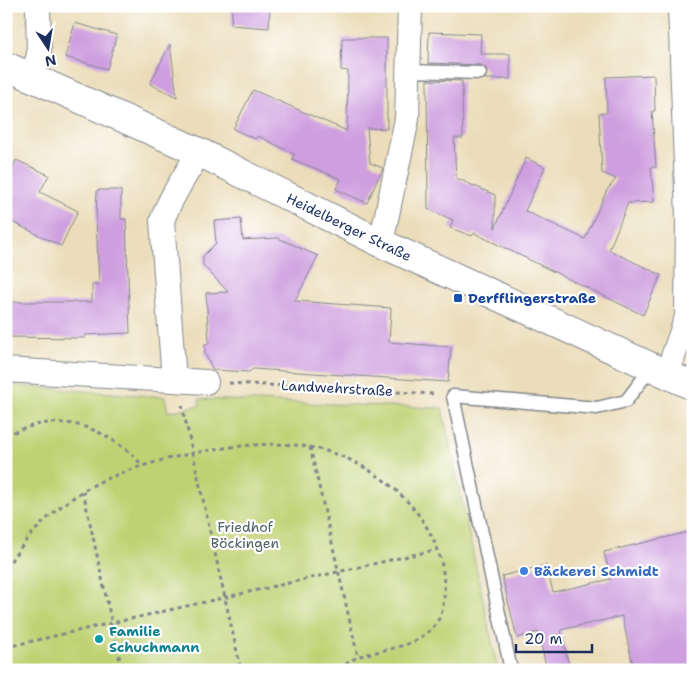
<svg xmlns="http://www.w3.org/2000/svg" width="699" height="676" font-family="'Shantell Sans',sans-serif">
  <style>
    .green { fill: #c0d173; stroke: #6e8068 }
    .building { fill: #ce9edf }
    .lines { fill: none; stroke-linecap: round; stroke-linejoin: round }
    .lane-casing { stroke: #83868c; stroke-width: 15 }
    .street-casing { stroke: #83868c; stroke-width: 26 }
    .secondary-casing { stroke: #83868c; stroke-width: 30 }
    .path { stroke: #83868c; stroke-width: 3; stroke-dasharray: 4 4; stroke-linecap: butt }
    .lane { stroke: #fff; stroke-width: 12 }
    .street { stroke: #fff; stroke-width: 24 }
    .secondary { stroke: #fff; stroke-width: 28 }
    .transit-dot { fill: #1a4fb4; stroke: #fff; stroke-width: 2 }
    .shop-dot { fill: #3f7fe0; stroke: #fff; stroke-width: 2 }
    .culture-dot { fill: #0f9aa8; stroke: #fff; stroke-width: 2 }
    .labels { text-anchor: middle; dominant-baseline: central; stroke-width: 4.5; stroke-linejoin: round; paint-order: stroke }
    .street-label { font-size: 14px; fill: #1b2f5e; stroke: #fff }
    .transit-label { font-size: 14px; font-weight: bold; fill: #164399; stroke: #fff; text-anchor: start }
    .park-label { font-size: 14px; fill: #4d6064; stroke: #fff }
    .shop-label { font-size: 14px; font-weight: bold; fill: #366cbe; stroke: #fff; text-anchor: start }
    .culture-label { font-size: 14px; font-weight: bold; fill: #0d838f; stroke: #fff; text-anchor: start }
  </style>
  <rect width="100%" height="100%" fill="#fff"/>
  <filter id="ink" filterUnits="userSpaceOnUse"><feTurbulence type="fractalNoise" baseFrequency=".02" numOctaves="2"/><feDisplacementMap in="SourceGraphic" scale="10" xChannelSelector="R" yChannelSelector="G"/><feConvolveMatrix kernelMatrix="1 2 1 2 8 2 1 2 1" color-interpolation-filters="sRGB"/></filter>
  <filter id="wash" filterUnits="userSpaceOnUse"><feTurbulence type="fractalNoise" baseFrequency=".0096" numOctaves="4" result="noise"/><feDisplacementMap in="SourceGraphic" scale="20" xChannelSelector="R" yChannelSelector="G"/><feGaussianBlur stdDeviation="1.12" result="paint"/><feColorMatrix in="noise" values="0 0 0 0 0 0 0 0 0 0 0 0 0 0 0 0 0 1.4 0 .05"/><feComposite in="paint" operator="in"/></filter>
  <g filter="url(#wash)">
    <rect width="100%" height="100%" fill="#ebddb9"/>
    <path class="green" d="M 6,385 L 165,397 L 168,412 L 200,405 L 199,399 L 442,408 L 498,670 L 6,670 Z"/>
    <g id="blocks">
      <path class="building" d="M 232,6 L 270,6 L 269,28 L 231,25 Z
        M 75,23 L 117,35 L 107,69 L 65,57 Z
        M 429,32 L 481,34 L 480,54 L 510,54 L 510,79 L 485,79 L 487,70 L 481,65 L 428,63 Z
        M 342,38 L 387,38 L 387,129 L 367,128 L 370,163 L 383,168 L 367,203 L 336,189 L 341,179 L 292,159 L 294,154 L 258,136 L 255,139 L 233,129 L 253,90 L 347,131 L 348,71 L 341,70 Z
        M 170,44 L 177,97 L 150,84 Z
        M 654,75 L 655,111 L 652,111 L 656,167 L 651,167 L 654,202 L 628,203 L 609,250 L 661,275 L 643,315 L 474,233 L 472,236 L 450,228 L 453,220 L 428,209 L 427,80 L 462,81 L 463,138 L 454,138 L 456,178 L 495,195 L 495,228 L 526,158 L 545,167 L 525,211 L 585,239 L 607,190 L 616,179 L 602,173 L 599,113 L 607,113 L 606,77 Z
        M 16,160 L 49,175 L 40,192 L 78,211 L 61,246 L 6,219 L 6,182 Z
        M 97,190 L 121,190 L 121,219 L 126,219 L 130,333 L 85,335 L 85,338 L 6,337 L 6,302 L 92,302 L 92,284 L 99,284 L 96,220 Z
        M 241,219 L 243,240 L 278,238 L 318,256 L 295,301 L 391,308 L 389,342 L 451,347 L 448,382 L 253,369 L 249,372 L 213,370 L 205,354 L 205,344 L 209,343 L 206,293 L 228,292 L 203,265 L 203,256 L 216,243 L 214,221 Z
        M 693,531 L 693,670 L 634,670 L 622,616 L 561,630 L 570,670 L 547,670 L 538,632 L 517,638 L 502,576 L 546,565 L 553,592 L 611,579 L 604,552 Z"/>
    </g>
  </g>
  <g filter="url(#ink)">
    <use href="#blocks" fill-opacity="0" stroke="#83868c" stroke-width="1"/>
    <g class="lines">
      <g class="lane-casing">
        <path id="lane" d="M 409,71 L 480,73
          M 511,670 L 453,396 L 597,408 L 626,401 L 651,368"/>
      </g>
      <g class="street-casing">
        <path id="street" d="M 31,77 L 39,56 L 38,6
          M 381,243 L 407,119 L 410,6
          M 6,370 L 206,382
          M 667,374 L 687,317 L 688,217 L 680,6
          M 174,380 L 162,221 C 170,197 186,175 199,152"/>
      </g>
      <g class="secondary-casing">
        <path id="secondary" d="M 6,66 L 199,152 L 381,243 L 693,386"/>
      </g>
      <path class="path" d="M 229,383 L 435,394
        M 182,405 L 241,670
        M 6,436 C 58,409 105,425 143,466
        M 310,447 L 358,657
        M 83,491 L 122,670
        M 6,568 C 27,536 51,511 83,491 C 133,460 251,436 309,447 C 368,457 430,506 442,566 C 445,583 447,610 435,625 C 416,648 387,648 360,656 C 352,659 345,665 338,670
        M 6,647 L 439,549"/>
      <use href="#lane" class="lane"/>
      <use href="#street" class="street"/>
      <use href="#secondary" class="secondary"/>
    </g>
  </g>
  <rect class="transit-dot" x="453" y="293" width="10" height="10" rx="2.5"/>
  <circle class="shop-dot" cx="524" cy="571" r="5"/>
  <circle class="culture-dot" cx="99" cy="639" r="5"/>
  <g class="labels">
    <g class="street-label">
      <text transform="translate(349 227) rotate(26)">Heidelberger Straße</text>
      <text transform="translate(337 388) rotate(3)">Landwehrstraße</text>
    </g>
    <g class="transit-label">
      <text x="468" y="298">Derfflingerstraße</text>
    </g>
    <g class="park-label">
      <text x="245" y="527">Friedhof<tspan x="245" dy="16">Böckingen</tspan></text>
    </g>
    <g class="shop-label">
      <text x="534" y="571">Bäckerei Schmidt</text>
    </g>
    <g class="culture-label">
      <text x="109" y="631">Familie<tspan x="109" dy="16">Schuchmann</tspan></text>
    </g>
  </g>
  <rect width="699" height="676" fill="none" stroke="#fff" stroke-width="25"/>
  <g transform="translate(48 48) rotate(168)" stroke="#ffffff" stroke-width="4" paint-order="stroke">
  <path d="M0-4L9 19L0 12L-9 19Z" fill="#1b2f5e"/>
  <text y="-8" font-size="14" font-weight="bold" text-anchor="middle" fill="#1b2f5e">N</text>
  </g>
  <path d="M516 644v8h76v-8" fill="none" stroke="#1b2f5e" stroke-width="2.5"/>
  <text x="524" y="644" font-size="15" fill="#1b2f5e" stroke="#ffffff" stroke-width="4" paint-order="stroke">20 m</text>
</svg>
